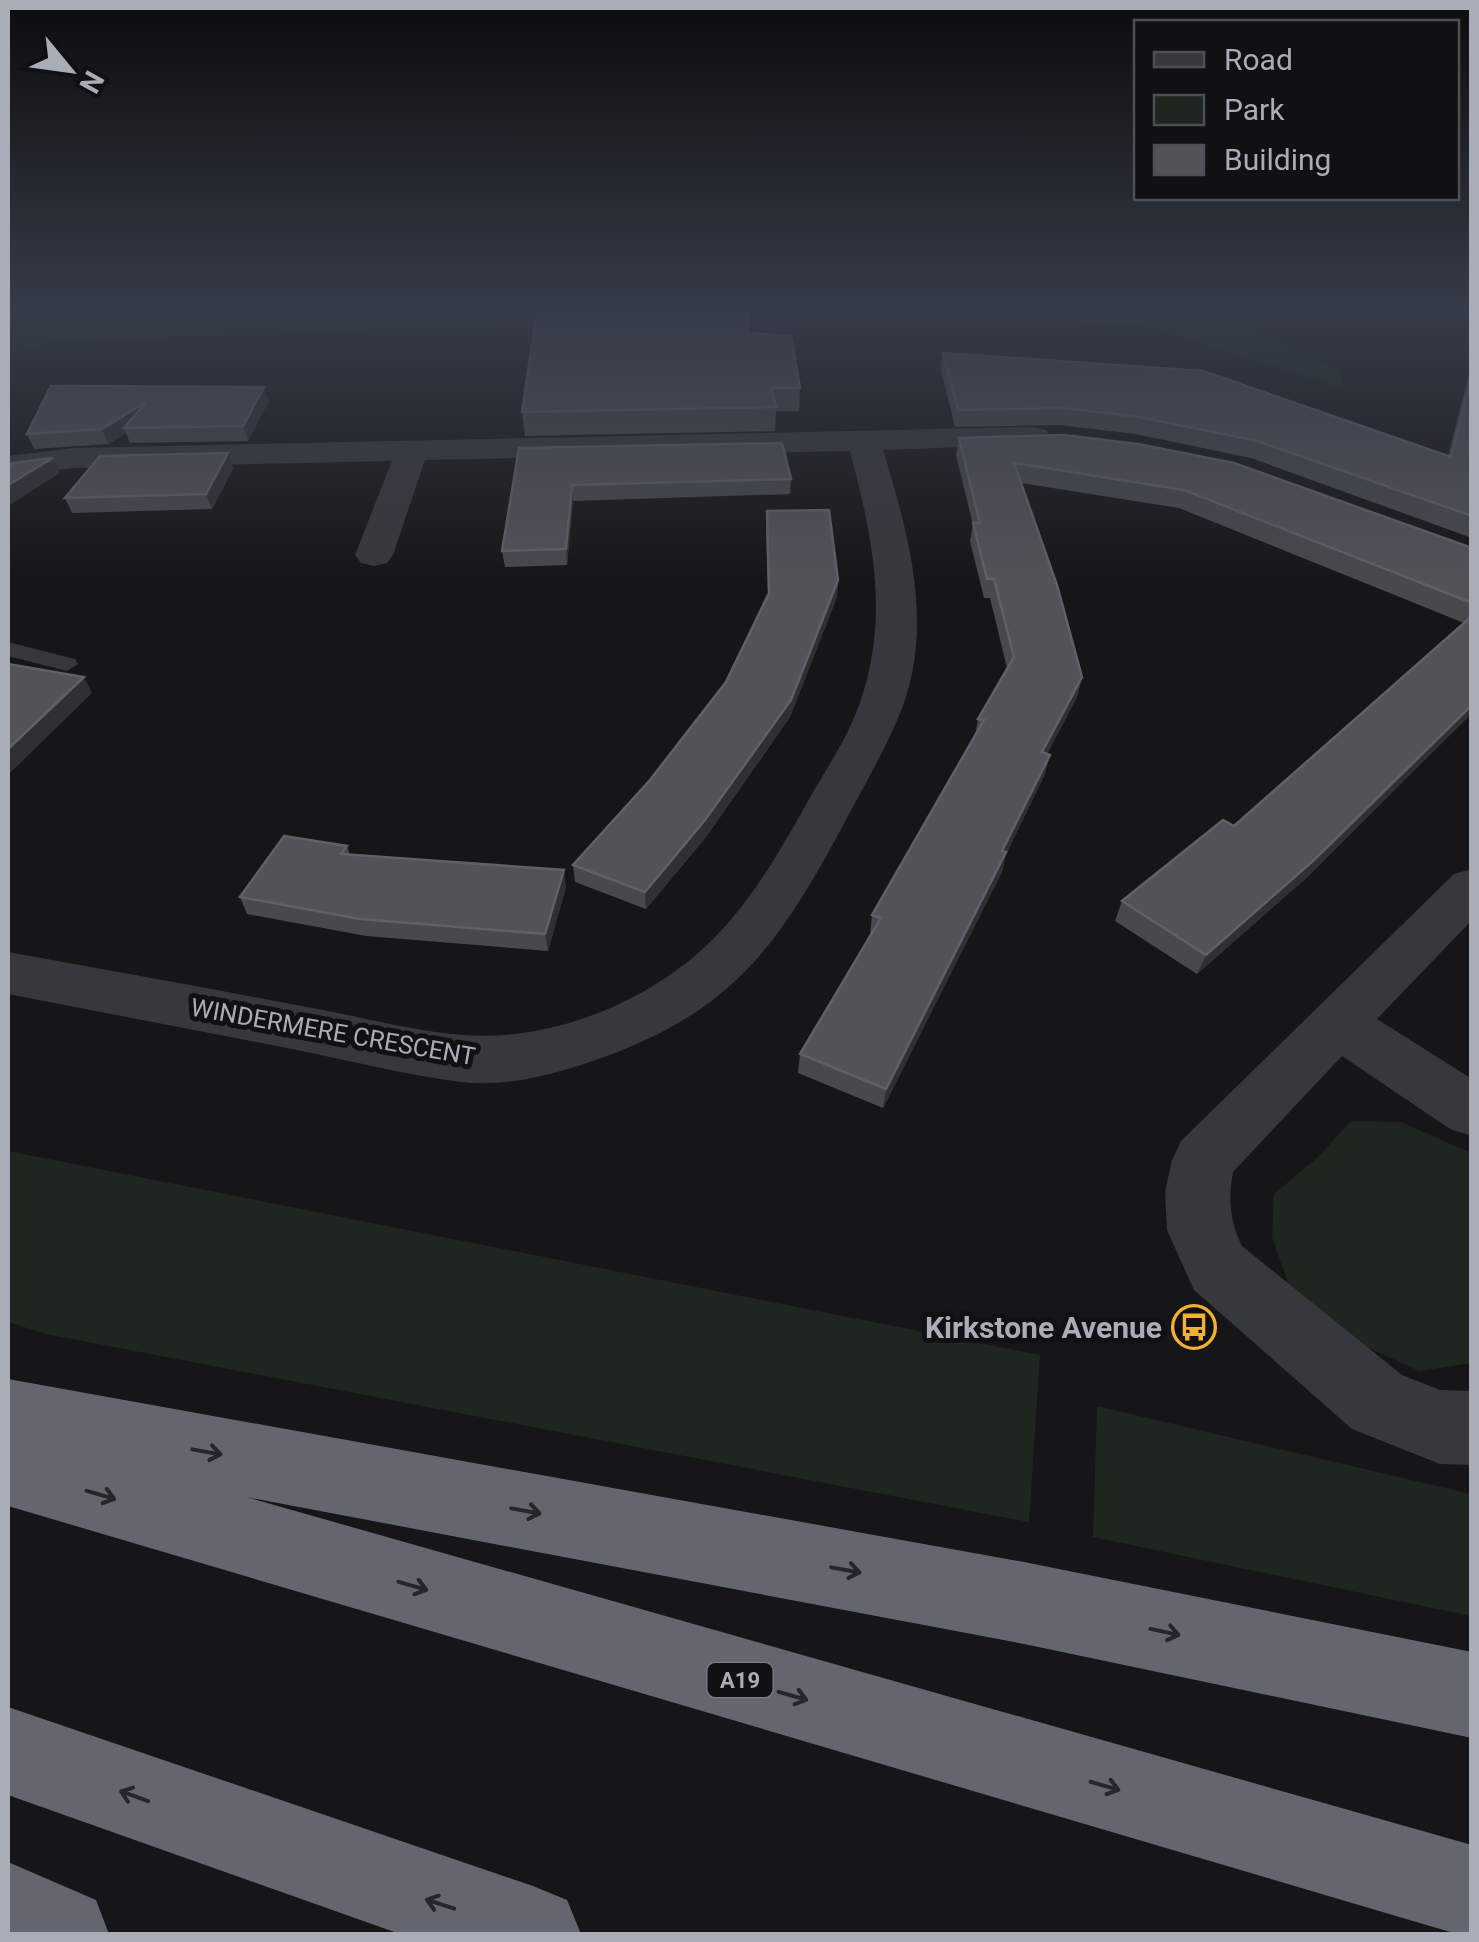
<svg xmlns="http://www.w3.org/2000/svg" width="1479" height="1942" font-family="Roboto,sans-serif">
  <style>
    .green { fill: #1e261f }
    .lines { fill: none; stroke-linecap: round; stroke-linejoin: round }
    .lane { fill: #37383d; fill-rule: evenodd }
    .street { fill: #37383d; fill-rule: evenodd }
    .highway { fill: #63666e; fill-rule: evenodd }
    .wall { fill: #47494d }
    .shaded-wall { fill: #2f3033 }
    .building { fill: #525359; stroke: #5f6168; stroke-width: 2.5 }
    .oneway { stroke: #26262a }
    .labels { text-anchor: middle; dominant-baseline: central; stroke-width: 10; stroke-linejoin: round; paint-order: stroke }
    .shield { fill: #111113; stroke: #7b7e86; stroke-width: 2.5 }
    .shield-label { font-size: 22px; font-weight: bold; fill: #a8adb8 }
    .street-label { font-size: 25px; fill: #a8adb8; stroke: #111113 }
    .near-poi-label { font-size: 30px; font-weight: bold; fill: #a8adb8; stroke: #111113; text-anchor: end }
  </style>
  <rect width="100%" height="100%" fill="#161618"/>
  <path class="green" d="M 8,311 L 495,311 L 502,326 L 52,342 L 8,355 Z
    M 896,311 L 1231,311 L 1308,356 L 1340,369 L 1344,388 L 1145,326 L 874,313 Z
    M 1351,1121 L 1401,1122 L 1471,1153 L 1471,1363 L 1419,1371 L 1337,1333 L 1289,1286 L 1272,1237 L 1274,1194 L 1317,1158 Z
    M 8,1151 L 1040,1355 L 1029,1522 L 46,1334 L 8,1322 Z
    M 1097,1406 L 1471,1494 L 1471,1616 L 1093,1537 Z"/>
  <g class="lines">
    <path class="lane" d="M 8,642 L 75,659 L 78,664 L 67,671 L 8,656 Z"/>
    <path class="street" d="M 1034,427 L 1046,430 L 1050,437 L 1046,444 L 883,450 C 910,539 937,633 896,723 C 880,759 859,795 840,831 C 774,954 725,1017 587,1063 C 548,1076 503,1087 461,1082 C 406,1075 351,1061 297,1050 C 201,1031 104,1013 8,994 L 8,952 C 108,970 207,988 307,1007 C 358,1016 411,1031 463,1035 C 554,1042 655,1000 717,935 C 752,899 778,854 803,810 C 819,780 841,749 854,718 C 892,627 874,542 850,451 L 425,460 L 393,555 L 387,563 L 374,566 L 361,563 L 355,555 L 392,461 L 73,468 L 8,476 L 8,456 L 73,448 Z
      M 1472,869 L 1472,920 L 1377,1019 L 1472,1079 L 1472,1136 L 1450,1129 L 1342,1056 L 1233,1172 C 1228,1198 1230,1222 1242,1246 L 1402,1375 L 1440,1390 L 1472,1391 L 1472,1465 L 1440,1464 L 1352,1429 L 1194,1290 L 1167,1230 L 1165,1192 L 1172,1160 L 1181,1141 L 1454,874 Z"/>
    <path class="highway" d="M 8,1379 L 1024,1562 L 1472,1652 L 1472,1738 L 1024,1644 L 246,1497 L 1472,1845 L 1472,1934 L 1457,1934 L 8,1506 Z
      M 8,1707 L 533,1886 L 567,1900 L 581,1934 L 400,1934 L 8,1795 Z
      M 8,1862 L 96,1900 L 109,1934 L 8,1934 Z"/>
  </g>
  <path class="wall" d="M 748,333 L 800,388 L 799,411 L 776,411 L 775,431 L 525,436 L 522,412 Z
    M 943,353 L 1448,456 L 1472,362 L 1472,538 L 1251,458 L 1135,434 L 1060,425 L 955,427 L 941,370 Z
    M 269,401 L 248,441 L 130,443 L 126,433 L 108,444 L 34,449 L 27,434 Z
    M 959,438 L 1472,548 L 1472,713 L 1304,880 L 1197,974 L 1115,921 L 1122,901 L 1234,826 L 1464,623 L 1179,508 L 1021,483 L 1082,677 L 1077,697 L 1047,754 L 1045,774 L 1006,854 L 1002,872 L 883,1108 L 798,1073 L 800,1054 L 871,935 L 870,935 L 872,915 L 975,736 L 978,719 L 1007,668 L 990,598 L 984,598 L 970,541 L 973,525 L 956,455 Z
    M 519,448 L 791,479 L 790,494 L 573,501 L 567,565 L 505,567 L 502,551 Z
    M 228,453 L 233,469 L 212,509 L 72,513 L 65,498 Z
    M 766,526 L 838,580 L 837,597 L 790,717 L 706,837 L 646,909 L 575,882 L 573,865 L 650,780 L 726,682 L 768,595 Z
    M 347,846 L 350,855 L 566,887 L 548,951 L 366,936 L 247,914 L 240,897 Z"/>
  <path class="shaded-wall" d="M 264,387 L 269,401 L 248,441 L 243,426 Z
    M 146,402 L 124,428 L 126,433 L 108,444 L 102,429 Z
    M 228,453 L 233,469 L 212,509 L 206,494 Z
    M 53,458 L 60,473 L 8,506 L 8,485 Z
    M 572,485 L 573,501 L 567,565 L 566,549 Z
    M 838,580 L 837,597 L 790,717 L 706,837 L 646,909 L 645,892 Z
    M 84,677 L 92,693 L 8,775 L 8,749 Z
    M 1082,677 L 1077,697 L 1037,772 L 1042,752 Z
    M 1472,705 L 1472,713 L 1304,880 L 1197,974 L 1206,955 Z
    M 1050,755 L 1045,774 L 1006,854 L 1002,872 L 883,1108 L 886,1089 Z
    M 564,870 L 566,887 L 548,951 L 545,934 Z"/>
  <path class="building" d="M 537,311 L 748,311 L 748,333 L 791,336 L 800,388 L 771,388 L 776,407 L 522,412 Z
    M 943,353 L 1203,371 L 1451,457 L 1472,376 L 1472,516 L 1257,441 L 1139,417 L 1064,408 L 958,410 Z
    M 51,386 L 264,387 L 243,426 L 124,428 L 146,402 L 102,429 L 27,434 Z
    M 1064,435 L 1138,444 L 1234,463 L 1472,548 L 1472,603 L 1184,490 L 1014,463 L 1057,585 L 1082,677 L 1042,752 L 1050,755 L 1002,851 L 1006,852 L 886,1089 L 800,1054 L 881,918 L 872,915 L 984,720 L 978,719 L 1014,657 L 994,579 L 987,579 L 973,523 L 980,523 L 959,438 Z
    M 782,443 L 791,479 L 572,485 L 566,549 L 502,551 L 519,448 Z
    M 228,453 L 206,494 L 65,498 L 100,456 Z
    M 53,458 L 8,485 L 8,471 L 12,463 Z
    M 829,510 L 838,580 L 791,700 L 705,820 L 645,892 L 573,865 L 650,780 L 726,682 L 769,593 L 767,511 Z
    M 1472,616 L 1472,705 L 1314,860 L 1206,955 L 1122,901 L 1223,820 L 1234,826 Z
    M 8,664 L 84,677 L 8,749 Z
    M 284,836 L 347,846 L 341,854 L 564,870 L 545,934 L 360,919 L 240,897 Z"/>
  <defs><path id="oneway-shaft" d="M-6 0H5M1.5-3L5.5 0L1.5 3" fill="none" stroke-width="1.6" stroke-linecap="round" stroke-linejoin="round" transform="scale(2.5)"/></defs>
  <g class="oneway">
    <use href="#oneway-shaft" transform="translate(207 1452) rotate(10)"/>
    <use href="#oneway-shaft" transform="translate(101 1495) rotate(16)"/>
    <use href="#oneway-shaft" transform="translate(526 1511) rotate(10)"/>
    <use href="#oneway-shaft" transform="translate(846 1570) rotate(10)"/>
    <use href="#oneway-shaft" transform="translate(413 1586) rotate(16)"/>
    <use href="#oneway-shaft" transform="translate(1165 1632) rotate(12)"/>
    <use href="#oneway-shaft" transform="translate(793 1696) rotate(16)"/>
    <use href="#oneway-shaft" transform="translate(1105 1786) rotate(16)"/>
    <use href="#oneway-shaft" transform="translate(134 1796) rotate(-160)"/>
    <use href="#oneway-shaft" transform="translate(440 1904) rotate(-162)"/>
  </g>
  <linearGradient id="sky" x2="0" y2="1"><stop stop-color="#0c0c0d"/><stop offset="0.53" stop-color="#363c48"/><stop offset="1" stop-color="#363c48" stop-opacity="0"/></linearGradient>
  <rect width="1479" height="583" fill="url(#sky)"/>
  <defs>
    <g id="bus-ring" transform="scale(2.25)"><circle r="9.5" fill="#111113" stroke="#f2b134" stroke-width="1.5"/><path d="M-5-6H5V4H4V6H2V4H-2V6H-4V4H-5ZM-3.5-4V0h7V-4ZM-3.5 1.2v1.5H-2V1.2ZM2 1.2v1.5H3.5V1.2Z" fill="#f2b134"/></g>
  </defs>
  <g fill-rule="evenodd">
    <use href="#bus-ring" x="1194" y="1327"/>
  </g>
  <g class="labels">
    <rect class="shield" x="707.5" y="1663" width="65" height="34" rx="8"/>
    <g class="shield-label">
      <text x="740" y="1680">A19</text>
    </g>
    <g class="street-label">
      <text transform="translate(333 1032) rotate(10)">WINDERMERE CRESCENT</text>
    </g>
    <g class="near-poi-label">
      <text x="1162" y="1327">Kirkstone Avenue</text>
    </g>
  </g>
  <rect width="1479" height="1942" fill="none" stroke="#a8adb8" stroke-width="20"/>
  <rect x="1134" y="20" width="325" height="180" fill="#111113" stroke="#4d4f55" stroke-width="2.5"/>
  <rect x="1154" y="52" width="50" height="15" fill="#37383d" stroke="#4d4f55" stroke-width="2.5"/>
  <text x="1224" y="70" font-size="30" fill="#a8adb8">Road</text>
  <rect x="1154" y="95" width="50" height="30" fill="#1e261f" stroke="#4d4f55" stroke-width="2.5"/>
  <text x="1224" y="120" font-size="30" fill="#a8adb8">Park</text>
  <rect x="1154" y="145" width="50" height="30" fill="#525359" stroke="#4d4f55" stroke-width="2.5"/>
  <text x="1224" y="170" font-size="30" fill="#a8adb8">Building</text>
  <g transform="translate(70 70) rotate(119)" stroke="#111113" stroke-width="8" paint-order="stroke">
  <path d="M0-8L18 38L0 25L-18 38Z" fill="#a8adb8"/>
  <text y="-15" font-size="28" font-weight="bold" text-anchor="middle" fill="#a8adb8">N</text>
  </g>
</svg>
